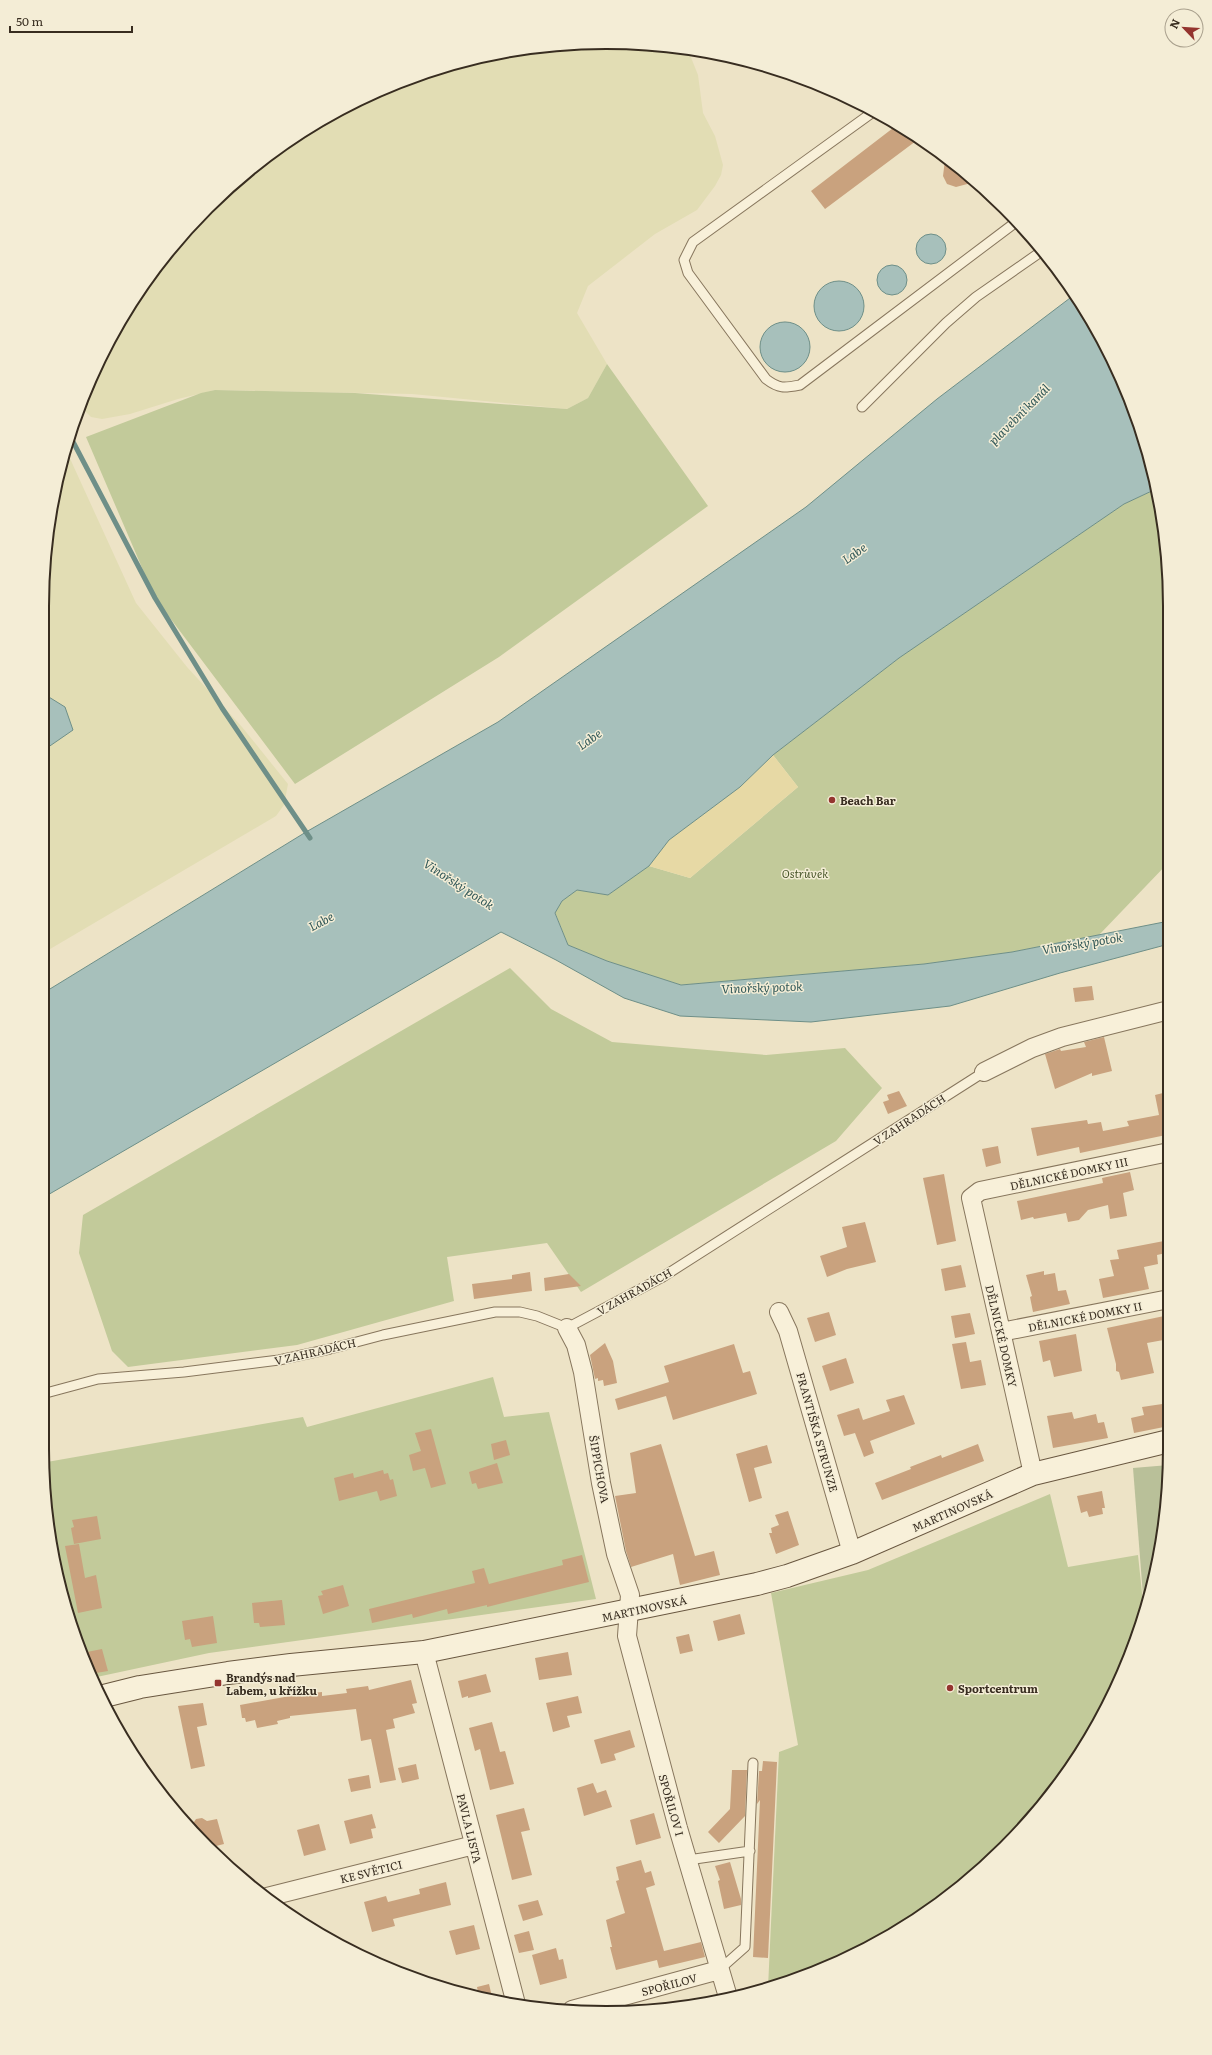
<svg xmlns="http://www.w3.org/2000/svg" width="1212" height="2055" font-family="Literata,serif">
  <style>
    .farmland { fill: #e2ddb4 }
    .green { fill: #c2ca9a }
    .sand { fill: #e7d9a5 }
    .cemetery { fill: #b9c099 }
    .water { fill: #a7c0bb; stroke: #6e8f88 }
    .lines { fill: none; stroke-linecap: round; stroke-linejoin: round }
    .stream { stroke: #6e8f88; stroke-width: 5 }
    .building { fill: #c9a27e }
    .lane-casing { stroke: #87765d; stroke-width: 11 }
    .street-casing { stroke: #87765d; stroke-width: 20 }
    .secondary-casing { stroke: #695740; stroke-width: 24 }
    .lane { stroke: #f8f0d9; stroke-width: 9 }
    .street { stroke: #f8f0d9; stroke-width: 18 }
    .secondary { stroke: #f8f0d9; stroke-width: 22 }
    .poi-dot { fill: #94342f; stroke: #f4edd6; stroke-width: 1.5 }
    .labels { text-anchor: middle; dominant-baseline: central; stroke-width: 3; stroke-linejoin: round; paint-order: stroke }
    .poi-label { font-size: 11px; font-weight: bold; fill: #382d20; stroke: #f4edd6; text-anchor: start }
    .park-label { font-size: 11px; font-style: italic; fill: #465427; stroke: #f4edd6 }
    .street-label { font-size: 11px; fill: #382d20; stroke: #f4edd6 }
    .water-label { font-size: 12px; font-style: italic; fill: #305757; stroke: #f4edd6 }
    .rim { fill: none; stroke: #382d20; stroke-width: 2 }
  </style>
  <rect width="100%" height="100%" fill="#ede3c6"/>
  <path class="farmland" d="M 606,42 L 688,50 L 698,75 L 703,113 L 715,136 L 723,165 L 721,175 L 715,186 L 697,210 L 655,234 L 588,286 L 577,313 L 607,364 L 588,398 L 567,409 L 412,394 L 215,390 L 178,399 L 130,414 L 102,419 L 91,417 L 83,409 L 82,405 L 137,292 L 207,207 L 293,137 L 390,85 L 496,53 Z
    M 67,452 L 136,603 L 187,667 L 242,727 L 288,784 L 284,805 L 276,816 L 45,952 L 44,750 L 73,730 L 65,707 L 44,694 L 43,569 Z"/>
  <path class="green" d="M 607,364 L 708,506 L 499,657 L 295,784 L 155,598 L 86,437 L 201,393 L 215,390 L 355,393 L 567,409 L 588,398 Z
    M 1156,489 L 1169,569 L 1169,862 L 1099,935 L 1012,952 L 924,964 L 681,985 L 607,961 L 568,945 L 555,912 L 562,901 L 577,890 L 608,895 L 649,866 L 690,878 L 798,787 L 773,755 L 899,658 L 1124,504 Z
    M 510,968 L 551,1009 L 612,1042 L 766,1055 L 845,1048 L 882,1088 L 836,1141 L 581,1292 L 547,1243 L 447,1257 L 454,1301 L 297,1345 L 128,1367 L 112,1351 L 79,1253 L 83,1215 Z
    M 493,1377 L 504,1417 L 549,1412 L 596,1599 L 209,1653 L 92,1678 L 72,1630 L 47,1523 L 47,1462 L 303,1417 L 307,1427 Z
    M 1050,1494 L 1068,1567 L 1138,1555 L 1144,1612 L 1140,1631 L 1075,1763 L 1005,1848 L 949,1897 L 856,1955 L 787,1983 L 768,1988 L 779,1752 L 798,1745 L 771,1593 L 868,1570 Z"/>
  <path class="sand" d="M 773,755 L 798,787 L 690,878 L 649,866 L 669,840 L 740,787 Z"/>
  <path class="cemetery" d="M 1169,1465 L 1169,1486 L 1144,1608 L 1133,1468 Z"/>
  <path class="water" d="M916 249a15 15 0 1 1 30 0a15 15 0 1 1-30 0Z
    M877 280a15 15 0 1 1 30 0a15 15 0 1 1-30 0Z
    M814 306a25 25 0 1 1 50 0a25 25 0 1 1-50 0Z
    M 1074,295 L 1095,324 L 1151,460 L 1156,489 L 1124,504 L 899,658 L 773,755 L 740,787 L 669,840 L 649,866 L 608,895 L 577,890 L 562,901 L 555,913 L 568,945 L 607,961 L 681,985 L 924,964 L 1012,952 L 1169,921 L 1169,944 L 1060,973 L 950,1006 L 811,1022 L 680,1016 L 624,998 L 556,960 L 501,932 L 46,1196 L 45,992 L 306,832 L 498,722 L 806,507 L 937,399 Z
    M760 347a25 25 0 1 1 50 0a25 25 0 1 1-50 0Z
    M 44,694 L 65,707 L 73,730 L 44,750 Z"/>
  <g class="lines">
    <path class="stream" d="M 70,436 L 155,598 L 222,708 L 310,838"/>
  </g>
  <path class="building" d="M 897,125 L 920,138 L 825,209 L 811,191 Z
    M 945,160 L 956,169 L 971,183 L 956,187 L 947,184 L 943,176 Z
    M 1092,986 L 1094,1000 L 1075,1002 L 1073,988 Z
    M 1104,1037 L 1112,1071 L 1092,1076 L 1092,1073 L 1055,1089 L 1045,1054 L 1060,1049 L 1061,1051 L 1086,1047 L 1084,1042 Z
    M 899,1091 L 907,1106 L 888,1114 L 883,1102 L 889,1100 L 887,1095 Z
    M 1167,1092 L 1169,1133 L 1166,1133 L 1166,1135 L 1080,1153 L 1079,1147 L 1037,1156 L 1031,1128 L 1087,1120 L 1088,1124 L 1101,1122 L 1103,1131 L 1129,1126 L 1127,1121 L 1159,1115 L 1155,1095 Z
    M 998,1146 L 1001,1163 L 986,1167 L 982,1149 Z
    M 1130,1172 L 1134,1190 L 1123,1193 L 1127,1216 L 1110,1219 L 1108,1205 L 1088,1210 L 1079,1220 L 1068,1222 L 1066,1213 L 1034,1219 L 1033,1217 L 1021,1220 L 1017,1201 L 1103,1183 L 1102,1178 Z
    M 944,1174 L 956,1241 L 937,1245 L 923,1178 Z
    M 865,1222 L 876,1262 L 847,1269 L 827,1277 L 820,1256 L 847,1247 L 842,1227 Z
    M 1164,1241 L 1166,1253 L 1157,1255 L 1158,1264 L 1144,1267 L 1149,1289 L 1103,1298 L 1099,1279 L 1114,1276 L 1110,1260 L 1119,1259 L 1117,1250 Z
    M 961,1265 L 966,1287 L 945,1291 L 941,1269 Z
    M 1044,1271 L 1044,1275 L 1055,1273 L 1058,1291 L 1066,1290 L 1070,1304 L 1033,1312 L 1030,1297 L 1032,1296 L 1026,1275 Z
    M 530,1272 L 532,1291 L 474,1299 L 472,1284 L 512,1279 L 512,1275 Z
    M 569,1274 L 581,1286 L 545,1291 L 544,1278 Z
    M 829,1312 L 836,1335 L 815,1342 L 807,1318 Z
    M 970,1313 L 975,1334 L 955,1338 L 951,1316 Z
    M 1169,1315 L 1169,1339 L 1147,1343 L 1154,1373 L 1121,1380 L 1119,1372 L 1116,1371 L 1116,1364 L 1107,1328 Z
    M 1076,1334 L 1082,1371 L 1054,1377 L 1050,1360 L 1043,1362 L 1039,1341 Z
    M 966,1342 L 970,1362 L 981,1360 L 986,1385 L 961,1389 L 952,1344 Z
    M 605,1343 L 613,1361 L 617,1383 L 604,1386 L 603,1380 L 598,1381 L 598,1378 L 595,1379 L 590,1355 Z
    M 734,1344 L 743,1373 L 750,1371 L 757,1394 L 673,1420 L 666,1396 L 618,1410 L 615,1399 L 669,1382 L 664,1366 Z
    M 846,1358 L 854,1383 L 830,1391 L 822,1366 Z
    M 904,1395 L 915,1424 L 870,1441 L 874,1453 L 864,1457 L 855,1433 L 844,1436 L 837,1415 L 859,1408 L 863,1420 L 890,1411 L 886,1400 Z
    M 1169,1403 L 1169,1426 L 1134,1433 L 1131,1418 L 1144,1415 L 1142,1407 Z
    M 1072,1412 L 1074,1419 L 1096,1414 L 1098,1423 L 1104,1422 L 1108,1438 L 1053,1448 L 1047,1416 Z
    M 431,1429 L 446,1484 L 431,1488 L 425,1468 L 413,1471 L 409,1455 L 421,1451 L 415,1433 Z
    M 506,1440 L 510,1455 L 494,1460 L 491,1444 Z
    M 661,1444 L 695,1556 L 714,1551 L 720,1575 L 680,1585 L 673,1554 L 631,1567 L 626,1551 L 615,1496 L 636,1493 L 630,1453 Z
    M 978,1444 L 984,1461 L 882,1500 L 875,1483 L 911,1469 L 910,1467 L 941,1455 L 942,1458 Z
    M 767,1445 L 772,1463 L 754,1468 L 762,1498 L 749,1502 L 736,1454 Z
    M 497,1463 L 503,1483 L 478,1489 L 476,1483 L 472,1484 L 469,1472 Z
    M 383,1470 L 384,1474 L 388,1473 L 390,1480 L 393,1479 L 397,1496 L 380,1501 L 377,1491 L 339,1501 L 334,1478 L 353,1473 L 354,1478 Z
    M 1102,1491 L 1105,1508 L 1102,1508 L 1103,1514 L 1089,1517 L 1087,1511 L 1081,1513 L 1077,1496 Z
    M 788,1511 L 799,1545 L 776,1554 L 769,1533 L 772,1533 L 771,1528 L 779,1525 L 775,1515 Z
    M 97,1516 L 101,1539 L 74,1544 L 71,1528 L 74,1527 L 72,1520 Z
    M 79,1544 L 85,1578 L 96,1575 L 102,1608 L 78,1613 L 65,1546 Z
    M 582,1555 L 589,1582 L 487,1607 L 487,1605 L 448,1614 L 447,1609 L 413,1618 L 412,1614 L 372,1623 L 369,1609 L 475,1583 L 472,1571 L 484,1568 L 489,1584 L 563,1565 L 562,1560 Z
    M 343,1585 L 349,1606 L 323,1614 L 318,1596 L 323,1595 L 321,1591 Z
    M 282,1600 L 285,1625 L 260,1627 L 259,1623 L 254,1623 L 252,1603 Z
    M 740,1614 L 745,1634 L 718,1641 L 713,1621 Z
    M 213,1616 L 217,1643 L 192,1647 L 190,1639 L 185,1640 L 182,1621 Z
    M 689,1634 L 693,1651 L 680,1654 L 676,1637 Z
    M 102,1649 L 108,1671 L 90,1674 L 82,1653 Z
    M 568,1652 L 572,1675 L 539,1680 L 535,1658 Z
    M 486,1674 L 491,1692 L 468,1698 L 468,1696 L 462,1698 L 458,1681 Z
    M 411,1680 L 417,1703 L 412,1704 L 415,1713 L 393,1719 L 395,1728 L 386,1730 L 396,1780 L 380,1783 L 371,1739 L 361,1741 L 356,1709 L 290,1716 L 290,1718 L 277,1721 L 278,1724 L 257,1728 L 255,1720 L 246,1722 L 245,1718 L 242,1718 L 240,1705 L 290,1696 L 288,1689 L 301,1687 L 303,1694 L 322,1692 L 322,1696 L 347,1693 L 346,1689 L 368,1686 L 369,1690 Z
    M 578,1696 L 582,1713 L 567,1716 L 570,1727 L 553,1732 L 546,1703 Z
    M 203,1703 L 207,1725 L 197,1727 L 205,1766 L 191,1769 L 178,1706 Z
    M 492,1722 L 500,1752 L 505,1751 L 514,1784 L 490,1790 L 480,1749 L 475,1751 L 469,1728 Z
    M 630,1730 L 635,1747 L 614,1754 L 616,1760 L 601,1764 L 594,1740 Z
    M 763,1761 L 777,1762 L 768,1958 L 753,1957 L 760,1800 L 757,1804 L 759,1771 L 762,1771 Z
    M 416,1764 L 419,1779 L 402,1783 L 398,1768 Z
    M 732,1770 L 747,1770 L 745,1816 L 719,1843 L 708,1832 L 730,1809 Z
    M 369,1775 L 371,1788 L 351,1792 L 348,1779 Z
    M 593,1783 L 597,1793 L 606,1790 L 612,1807 L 584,1816 L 577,1788 Z
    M 524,1808 L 530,1830 L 521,1832 L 532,1875 L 512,1880 L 496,1815 Z
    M 654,1813 L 661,1838 L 636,1845 L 630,1820 Z
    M 372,1814 L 376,1828 L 371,1829 L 373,1838 L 350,1844 L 344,1821 Z
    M 202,1818 L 207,1821 L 217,1819 L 224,1844 L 208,1848 L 190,1828 L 196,1819 Z
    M 319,1824 L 326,1850 L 304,1856 L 297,1830 Z
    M 641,1860 L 645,1873 L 651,1871 L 655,1885 L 646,1888 L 664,1951 L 701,1942 L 705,1957 L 659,1968 L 657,1960 L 616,1970 L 610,1947 L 612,1947 L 606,1920 L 625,1913 L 616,1881 L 619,1880 L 616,1867 Z
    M 730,1862 L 741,1899 L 741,1905 L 724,1909 L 718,1881 L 720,1880 L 715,1866 Z
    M 446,1882 L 451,1905 L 393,1919 L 395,1926 L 372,1932 L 364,1902 L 386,1896 L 388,1902 L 420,1894 L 419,1889 Z
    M 538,1900 L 543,1915 L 523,1921 L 518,1905 Z
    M 474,1925 L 480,1949 L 456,1955 L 449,1931 Z
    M 529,1931 L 534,1950 L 519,1953 L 514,1935 Z
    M 556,1948 L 559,1960 L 563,1959 L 567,1978 L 540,1985 L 532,1955 Z
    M 489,1984 L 493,2001 L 479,1998 L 477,1987 Z"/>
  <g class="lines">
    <g class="lane-casing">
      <path id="lane" d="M 873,112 L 693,242 L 684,260 L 688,273 L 766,379 C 779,389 784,388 800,385 L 1016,222
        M 862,407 L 946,323 L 976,297 L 1042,251
        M 46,1393 L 98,1379 L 184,1372 L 279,1360 L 330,1349 L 383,1335 L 495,1312 L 520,1312 L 537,1316 L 567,1328 L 661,1278 L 984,1072
        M 688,1860 L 750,1851
        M 719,1970 L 745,1947 L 753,1763"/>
    </g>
    <g class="street-casing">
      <path id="street" d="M 984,1072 L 1032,1048 L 1062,1037 L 1169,1010
        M 779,1312 L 788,1331 L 852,1553
        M 567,1328 L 576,1345 L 583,1372 L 601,1483 L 616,1554 L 630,1595 L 627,1636 L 678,1828 L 728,1997
        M 1001,1332 L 1169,1299
        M 1033,1474 L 971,1198 L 980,1191 L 1169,1152
        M 424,1652 L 516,2004
        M 267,1897 L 474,1845
        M 572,2010 L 719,1970"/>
    </g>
    <g class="secondary-casing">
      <path id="secondary" d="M 100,1697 L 140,1687 L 228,1673 L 291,1665 L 424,1652 L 757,1584 L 787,1576 L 852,1553 L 1033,1474 L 1169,1441"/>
    </g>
    <use href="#lane" class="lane"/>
    <use href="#street" class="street"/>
    <use href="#secondary" class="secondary"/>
  </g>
  <g class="poi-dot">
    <circle cx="832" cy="800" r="4"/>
    <rect x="214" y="1679" width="8" height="8" rx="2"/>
    <circle cx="950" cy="1688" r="4"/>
  </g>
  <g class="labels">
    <g class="poi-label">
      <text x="840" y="800">Beach Bar</text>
      <text x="226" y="1677">Brandýs nad<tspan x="226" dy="13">Labem, u křížku</tspan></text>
      <text x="958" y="1688">Sportcentrum</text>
    </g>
    <g class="park-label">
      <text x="805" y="873">Ostrůvek</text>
    </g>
    <g class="street-label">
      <text transform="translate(909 1119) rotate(-33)">V ZAHRADÁCH</text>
      <text transform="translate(1069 1173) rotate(-12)">DĚLNICKÉ DOMKY III</text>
      <text transform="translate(634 1291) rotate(-29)">V ZAHRADÁCH</text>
      <text transform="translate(1085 1316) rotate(-11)">DĚLNICKÉ DOMKY II</text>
      <text transform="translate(1002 1336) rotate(77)">DĚLNICKÉ DOMKY</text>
      <text transform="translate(315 1351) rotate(-13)">V ZAHRADÁCH</text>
      <text transform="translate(818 1432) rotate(74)">FRANTIŠKA STRUNZE</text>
      <text transform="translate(600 1469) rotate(80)">ŠIPPICHOVA</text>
      <text transform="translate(952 1510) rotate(-24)">MARTINOVSKÁ</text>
      <text transform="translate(644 1608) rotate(-12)">MARTINOVSKÁ</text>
      <text transform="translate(672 1805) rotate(74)">SPOŘILOV I</text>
      <text transform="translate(470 1828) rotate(76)">PAVLA LISTA</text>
      <text transform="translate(371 1871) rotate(-14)">KE SVĚTICI</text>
      <text transform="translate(669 1984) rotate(-15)">SPOŘILOV</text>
    </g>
    <g class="water-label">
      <text transform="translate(1019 414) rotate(-45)">plavební kanál</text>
      <text transform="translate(854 553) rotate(-35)">Labe</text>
      <text transform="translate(589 739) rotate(-35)">Labe</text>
      <text transform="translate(459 884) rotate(33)">Vinořský potok</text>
      <text transform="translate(321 921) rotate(-28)">Labe</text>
      <text transform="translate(1082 943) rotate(-9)">Vinořský potok</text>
      <text transform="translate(762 987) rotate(-2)">Vinořský potok</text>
    </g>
  </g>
  <path d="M0 0H1212V2055H0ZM606 49H606A557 557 0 0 1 1163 606V1449A557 557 0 0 1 606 2006H606A557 557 0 0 1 49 1449V606A557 557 0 0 1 606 49Z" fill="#f4edd6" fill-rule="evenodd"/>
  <path class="rim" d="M606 49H606A557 557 0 0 1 1163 606V1449A557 557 0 0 1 606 2006H606A557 557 0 0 1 49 1449V606A557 557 0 0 1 606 49Z"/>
  <g transform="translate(1184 28) rotate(295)"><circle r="19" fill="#f4edd6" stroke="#a9a08d"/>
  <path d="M0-3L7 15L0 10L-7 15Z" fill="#94342f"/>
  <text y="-6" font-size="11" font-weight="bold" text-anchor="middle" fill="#382d20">N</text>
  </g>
  <path d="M10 26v6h122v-6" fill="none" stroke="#382d20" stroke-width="2"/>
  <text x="16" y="26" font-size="12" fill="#382d20" stroke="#f4edd6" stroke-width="3" paint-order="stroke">50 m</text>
</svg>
